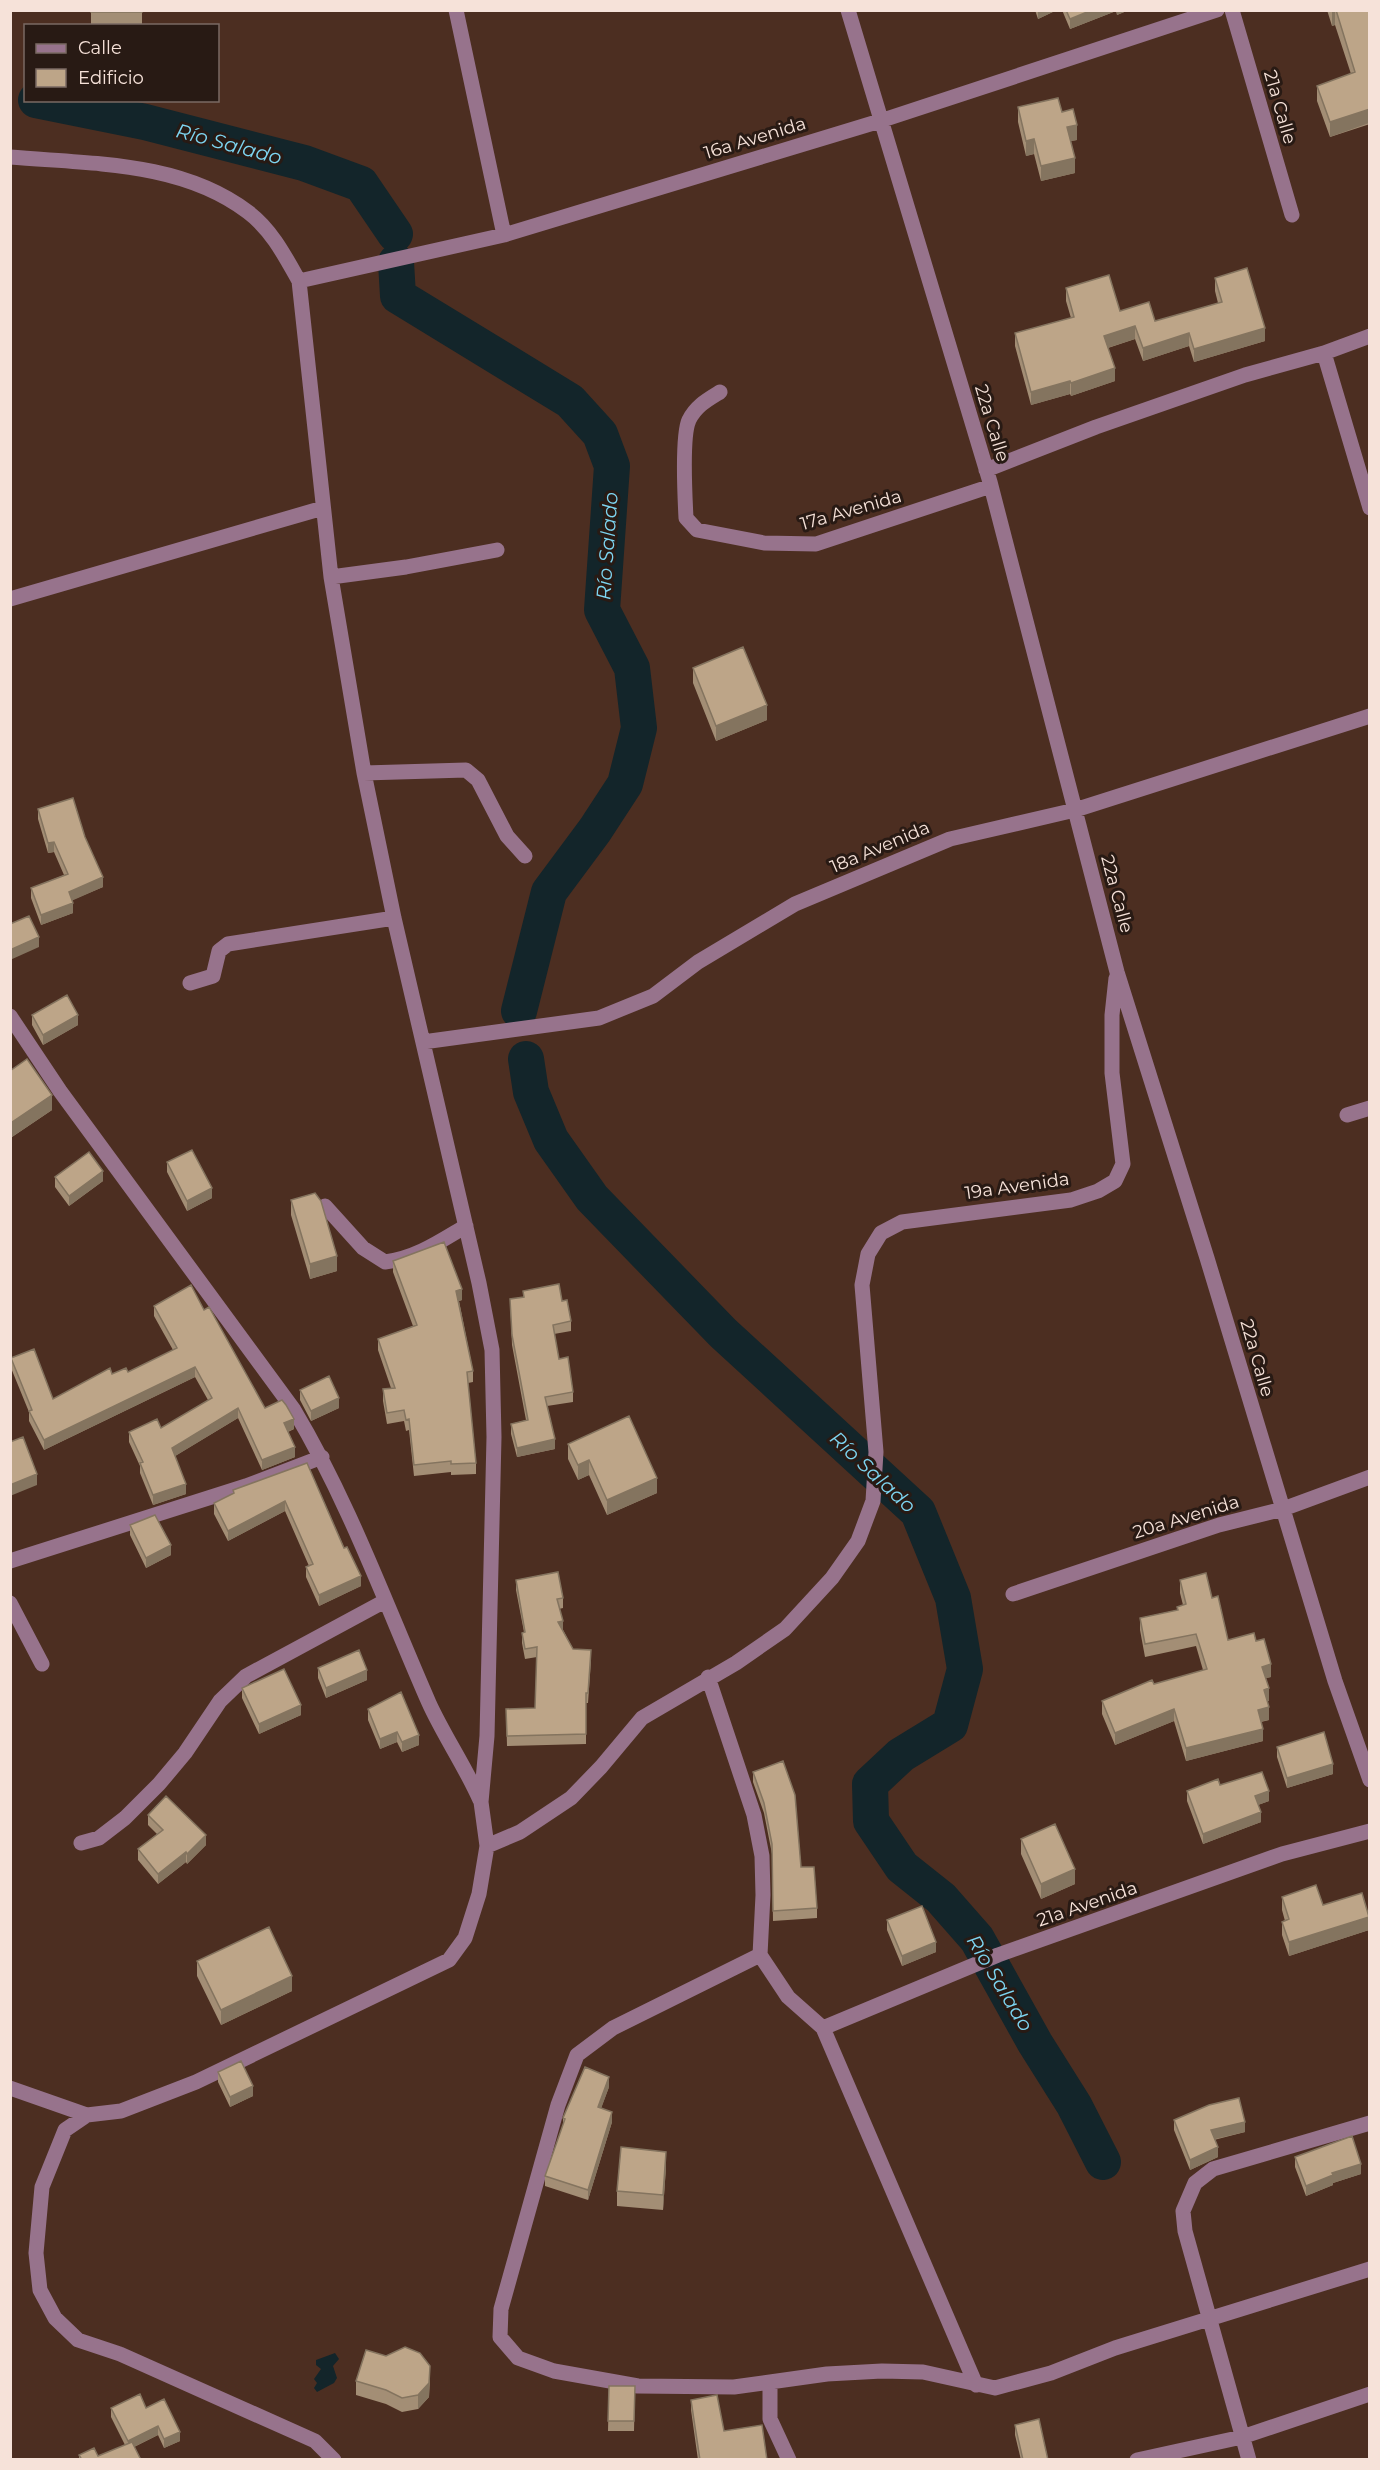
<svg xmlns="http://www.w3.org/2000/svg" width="1380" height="2470" font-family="Montserrat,sans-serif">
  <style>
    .water { fill: #13252a }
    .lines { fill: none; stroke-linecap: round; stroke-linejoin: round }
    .river { stroke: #13252a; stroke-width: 36 }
    .minor { stroke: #97738c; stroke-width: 15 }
    .wall { fill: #a38e75 }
    .shaded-wall { fill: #84745f }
    .building { fill: #bda588; stroke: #84745f; stroke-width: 1.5 }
    .labels { text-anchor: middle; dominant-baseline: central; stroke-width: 6; stroke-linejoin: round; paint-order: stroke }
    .street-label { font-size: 18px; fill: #f6e2d9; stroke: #281a14 }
    .water-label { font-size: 20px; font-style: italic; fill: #7dd5f1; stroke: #281a14 }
  </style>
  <rect width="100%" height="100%" fill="#4c2e21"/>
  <path class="water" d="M 335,2353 L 339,2359 L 333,2366 L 337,2378 L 334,2383 L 317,2392 L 314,2388 L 317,2383 L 314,2379 L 321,2369 L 316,2365 L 316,2360 Z"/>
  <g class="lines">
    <path class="river" d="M 36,100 L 145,122 L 304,163 L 361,184 L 395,234
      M 396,262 L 398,296 L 570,401 L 600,434 L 612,466 L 602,610 L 632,668 L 639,728 L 625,784 L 595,830 L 549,892 L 519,1011
      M 526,1059 L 531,1092 L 551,1140 L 592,1198 L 723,1333 L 918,1512 L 953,1598 L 965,1669 L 950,1725 L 901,1755 L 870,1784 L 871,1821 L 902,1867 L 941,1898 L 977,1939 L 1035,2043 L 1074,2105 L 1103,2162"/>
    <path class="minor" d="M 456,10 L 504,235
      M 848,10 L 990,482 L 1117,972 L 1207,1258 L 1335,1681 L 1370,1780
      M 1232,10 L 1292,215
      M 10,157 C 90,164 181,161 248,212 C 271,229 285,256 299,281 L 331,577 L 364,773 L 394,918 L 479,1283 L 492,1350 L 494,1437 L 487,1736 L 481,1802 L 487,1846 L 479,1894 L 465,1938 L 449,1960 L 196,2082 L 121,2111 L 87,2115 L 10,2088
      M 299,281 L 504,235 L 880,121 L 1217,10
      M 1324,353 L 1370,508
      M 720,392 C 707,400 696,406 689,420 C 682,435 685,499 686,518 L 697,530 L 764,543 L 816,544 L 991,486
      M 986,470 L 1096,427 L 1245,375 L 1324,353 L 1370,336
      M 331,577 L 406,567 L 497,550
      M 10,599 L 323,508
      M 364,773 L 466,770 L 478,780 L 507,836 L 525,856
      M 190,983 L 213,976 L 219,951 L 228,944 L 394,918
      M 10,1016 L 60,1091 L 294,1410 C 349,1502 386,1605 429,1703 C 444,1736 465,1766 480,1800
      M 423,1042 L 599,1018 L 653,996 L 698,962 L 795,904 L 950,839 L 1075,810 L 1370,716
      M 1347,1115 L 1370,1108
      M 325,1206 L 363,1248 L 385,1262 C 416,1258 439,1242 466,1226
      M 10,1561 L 246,1486 L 322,1457
      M 1013,1594 L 1219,1525 L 1283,1509 L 1370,1477
      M 10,1603 L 42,1664
      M 708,1677 L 754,1815 L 762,1856 L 763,1895 L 760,1955 L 788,1997 L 823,2028 L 976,2385
      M 81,1843 L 99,1838 L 125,1818 L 159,1784 L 185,1753 L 220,1701 L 246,1676 L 385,1601
      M 487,1846 L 520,1832 L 571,1798 L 601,1767 L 642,1718 L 736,1663 L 785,1629 L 832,1578 L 858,1541 L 873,1501 L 876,1452 L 862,1285 L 868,1254 L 881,1233 L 902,1222 L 1071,1200 L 1098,1191 L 1115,1181 L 1123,1164 L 1112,1073 L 1112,1015 L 1116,978
      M 760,1955 L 613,2028 L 577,2055 L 558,2105 L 501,2309 L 500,2337 L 518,2358 L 554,2371 L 638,2386 L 734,2387 L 827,2374 L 882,2371 L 923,2372 L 995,2388 L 1051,2373 L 1115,2348 L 1370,2269
      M 823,2028 L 998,1955 L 1282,1854 L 1370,1831
      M 87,2115 L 65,2130 L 42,2187 L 36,2253 L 40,2290 L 55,2318 L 78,2340 L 120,2354 L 315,2441 L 334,2460
      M 770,2383 L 770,2419 L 789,2460
      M 1137,2460 L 1242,2437 L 1370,2394
      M 1249,2460 L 1185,2231 L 1183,2211 L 1195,2183 L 1213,2169 L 1370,2123"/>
  </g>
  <path class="wall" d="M 91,10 L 142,10 L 142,26 L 91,26 Z
    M 1035,10 L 1057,10 L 1038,19 Z
    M 1062,10 L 1129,10 L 1117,15 L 1116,11 L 1070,29 Z
    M 1327,10 L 1370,10 L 1370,124 L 1330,137 L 1317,101 L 1317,86 L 1351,74 L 1335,25 L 1332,26 Z
    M 1018,107 L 1062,112 L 1077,140 L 1070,141 L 1075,173 L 1041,181 L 1034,154 L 1026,156 L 1018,122 Z
    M 1215,278 L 1265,341 L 1194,362 L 1189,346 L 1143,361 L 1135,339 L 1108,348 L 1115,381 L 1071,396 L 1070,394 L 1031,405 L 1015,346 L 1015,333 L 1071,318 L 1066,301 L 1066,288 L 1120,311 L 1155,321 L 1218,303 L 1215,291 Z
    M 693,668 L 767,720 L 716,741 L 693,683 Z
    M 38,809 L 85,837 L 103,887 L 72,900 L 73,913 L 41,925 L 31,898 L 31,888 L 64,875 L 54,852 L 48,853 L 38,819 Z
    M 32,1015 L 78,1025 L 43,1045 L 32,1025 Z
    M 10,1071 L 52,1110 L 12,1137 L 10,1135 Z
    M 167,1162 L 212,1198 L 187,1211 L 167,1172 Z
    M 55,1177 L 103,1181 L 69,1206 L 55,1187 Z
    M 291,1200 L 337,1271 L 310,1279 L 291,1215 Z
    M 393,1261 L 462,1300 L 459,1301 L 473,1371 L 473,1382 L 468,1383 L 476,1463 L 476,1474 L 451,1475 L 451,1472 L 414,1476 L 409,1430 L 406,1431 L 404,1421 L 387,1424 L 383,1401 L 383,1389 L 391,1388 L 378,1350 L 378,1339 L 413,1326 L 393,1272 Z
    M 523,1291 L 562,1301 L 571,1321 L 571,1331 L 554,1334 L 559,1359 L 573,1392 L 573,1402 L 547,1406 L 555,1449 L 517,1457 L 511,1434 L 511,1424 L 526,1420 L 512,1345 L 510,1299 L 523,1297 Z
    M 154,1306 L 204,1310 L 265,1408 L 294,1429 L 288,1432 L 295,1457 L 262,1470 L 238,1418 L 175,1456 L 186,1494 L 153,1505 L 140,1473 L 140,1466 L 129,1442 L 129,1432 L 161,1428 L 208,1400 L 195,1377 L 44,1450 L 29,1421 L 29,1412 L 11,1368 L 11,1358 L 53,1399 L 112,1374 L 128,1372 L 173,1350 L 154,1316 Z
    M 300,1390 L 339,1408 L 311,1421 L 300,1400 Z
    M 568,1444 L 657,1493 L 607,1515 L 589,1475 L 578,1480 L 568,1459 Z
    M 307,1463 L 361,1586 L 319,1606 L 306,1577 L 306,1567 L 309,1566 L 285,1511 L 228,1541 L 214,1514 L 214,1503 L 233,1494 L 233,1490 Z
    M 130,1525 L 171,1555 L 146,1568 L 130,1535 Z
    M 516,1580 L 563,1598 L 563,1608 L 559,1609 L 563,1630 L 573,1649 L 591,1660 L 588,1703 L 586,1703 L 586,1744 L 507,1746 L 506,1709 L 535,1708 L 537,1657 L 525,1659 L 522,1643 L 522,1633 L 524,1632 L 516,1590 Z
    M 1180,1580 L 1212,1598 L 1228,1640 L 1256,1641 L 1271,1677 L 1266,1678 L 1269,1701 L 1267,1701 L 1269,1720 L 1261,1722 L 1263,1741 L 1186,1761 L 1174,1721 L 1115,1745 L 1102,1714 L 1102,1701 L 1203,1670 L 1196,1646 L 1145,1657 L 1140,1630 L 1140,1618 L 1177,1610 L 1177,1607 L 1183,1605 L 1180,1593 Z
    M 318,1668 L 367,1680 L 326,1698 L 318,1678 Z
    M 242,1688 L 301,1715 L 259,1734 L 242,1698 Z
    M 368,1709 L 419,1745 L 402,1752 L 397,1742 L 380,1749 L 368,1720 Z
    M 1277,1747 L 1333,1774 L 1287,1788 L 1277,1757 Z
    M 753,1772 L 817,1908 L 817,1918 L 773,1921 L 772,1854 L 764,1813 L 753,1782 Z
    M 1220,1785 L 1269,1801 L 1258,1805 L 1261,1822 L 1203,1844 L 1187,1801 L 1187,1791 Z
    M 148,1815 L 206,1845 L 187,1864 L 186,1862 L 158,1884 L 138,1860 L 138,1849 L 157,1834 L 148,1825 Z
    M 1021,1839 L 1075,1884 L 1041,1899 L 1021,1854 Z
    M 1282,1897 L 1369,1930 L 1289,1956 L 1282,1935 L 1282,1922 L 1285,1921 L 1282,1910 Z
    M 887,1920 L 936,1952 L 902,1966 L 887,1930 Z
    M 197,1961 L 292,1991 L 221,2025 L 197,1976 Z
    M 218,2072 L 253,2096 L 230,2107 L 218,2082 Z
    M 609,2087 L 601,2108 L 612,2122 L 588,2200 L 545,2186 L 545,2176 L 563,2125 L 563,2118 Z
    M 1174,2120 L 1245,2132 L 1214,2140 L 1218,2157 L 1190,2170 L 1174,2130 Z
    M 1295,2157 L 1361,2174 L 1333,2183 L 1333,2185 L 1306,2196 L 1295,2167 Z
    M 666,2167 L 663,2210 L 617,2206 L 617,2191 Z
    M 430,2380 L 429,2397 L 418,2409 L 402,2412 L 386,2404 L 356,2395 L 356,2381 Z
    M 609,2386 L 635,2386 L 634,2431 L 608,2431 Z
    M 691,2400 L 724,2431 L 767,2460 L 698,2460 L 691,2410 Z
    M 111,2408 L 146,2408 L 180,2441 L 164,2448 L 158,2435 L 134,2447 L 141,2460 L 79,2460 L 79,2455 L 98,2456 L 125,2445 L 111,2417 Z
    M 1015,2425 L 1048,2460 L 1021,2460 L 1015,2435 Z"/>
  <path class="shaded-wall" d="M 1038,10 L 1057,10 L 1038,19 Z
    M 1092,10 L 1116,11 L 1070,29 L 1070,19 Z
    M 1117,10 L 1129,10 L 1117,15 Z
    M 1335,10 L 1335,25 L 1332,26 L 1332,11 Z
    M 1369,108 L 1369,123 L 1330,137 L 1330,122 Z
    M 1077,125 L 1077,140 L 1067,142 L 1067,127 Z
    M 1034,139 L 1034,154 L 1026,156 L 1026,141 Z
    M 1075,158 L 1075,173 L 1041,181 L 1041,166 Z
    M 1135,326 L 1135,339 L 1104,349 L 1104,336 Z
    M 1265,328 L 1265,341 L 1194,362 L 1194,349 Z
    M 1189,333 L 1189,346 L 1143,361 L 1143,348 Z
    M 1115,368 L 1115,381 L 1071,396 L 1071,383 Z
    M 1070,381 L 1070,394 L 1031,405 L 1031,392 Z
    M 767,705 L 767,720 L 716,741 L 716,726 Z
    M 54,842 L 54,852 L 48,853 L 48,843 Z
    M 103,877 L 103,887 L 69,902 L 69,892 Z
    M 73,903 L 73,913 L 41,925 L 41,915 Z
    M 39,937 L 39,947 L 10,960 L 10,950 Z
    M 78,1015 L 78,1025 L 43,1045 L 43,1035 Z
    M 52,1095 L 52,1110 L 12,1137 L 12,1122 Z
    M 103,1171 L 103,1181 L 69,1206 L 69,1196 Z
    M 212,1188 L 212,1198 L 187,1211 L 187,1201 Z
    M 337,1256 L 337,1271 L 310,1279 L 310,1264 Z
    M 462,1289 L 462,1300 L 456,1302 L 456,1291 Z
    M 195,1367 L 195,1377 L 44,1450 L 44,1440 Z
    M 339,1398 L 339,1408 L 311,1421 L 311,1411 Z
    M 238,1408 L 238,1418 L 172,1458 L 172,1448 Z
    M 294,1419 L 294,1429 L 284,1433 L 284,1423 Z
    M 555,1439 L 555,1449 L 517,1457 L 517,1448 Z
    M 295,1447 L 295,1457 L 262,1470 L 262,1460 Z
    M 589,1460 L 589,1475 L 578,1480 L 578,1465 Z
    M 37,1474 L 37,1485 L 10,1496 L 10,1485 Z
    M 657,1478 L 657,1493 L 607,1515 L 607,1500 Z
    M 186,1484 L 186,1494 L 153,1505 L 153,1495 Z
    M 285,1501 L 285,1511 L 228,1541 L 228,1531 Z
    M 171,1545 L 171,1555 L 146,1568 L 146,1558 Z
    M 361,1576 L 361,1586 L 319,1606 L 319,1595 Z
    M 563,1621 L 563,1631 L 558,1622 Z
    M 1271,1664 L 1271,1677 L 1262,1679 L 1262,1667 Z
    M 367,1670 L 367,1680 L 326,1698 L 326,1688 Z
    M 1269,1688 L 1269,1701 L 1264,1702 L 1264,1690 Z
    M 301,1705 L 301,1715 L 259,1734 L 259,1724 Z
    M 1269,1707 L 1269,1720 L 1258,1722 L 1258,1710 Z
    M 1174,1709 L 1174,1721 L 1115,1745 L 1115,1733 Z
    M 1263,1729 L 1263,1741 L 1186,1761 L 1186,1748 Z
    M 397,1732 L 397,1742 L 380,1749 L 380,1739 Z
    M 419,1735 L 419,1745 L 402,1752 L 402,1742 Z
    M 1333,1764 L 1333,1774 L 1287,1788 L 1287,1778 Z
    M 1269,1791 L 1269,1801 L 1255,1806 L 1255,1796 Z
    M 1261,1812 L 1261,1822 L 1203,1844 L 1203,1834 Z
    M 206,1835 L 206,1845 L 187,1864 L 187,1854 Z
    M 186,1852 L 186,1862 L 158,1884 L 158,1874 Z
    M 1075,1869 L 1075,1884 L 1041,1899 L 1041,1884 Z
    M 1369,1917 L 1369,1930 L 1289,1956 L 1289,1942 Z
    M 936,1942 L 936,1952 L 902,1966 L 902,1956 Z
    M 292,1976 L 292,1991 L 221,2025 L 221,2010 Z
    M 609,2077 L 609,2087 L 598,2117 L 598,2107 Z
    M 253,2086 L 253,2096 L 230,2107 L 230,2097 Z
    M 612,2112 L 612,2122 L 588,2200 L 588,2190 Z
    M 1245,2122 L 1245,2132 L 1211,2140 L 1211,2130 Z
    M 1218,2147 L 1218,2157 L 1190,2170 L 1190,2160 Z
    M 666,2152 L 666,2167 L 663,2210 L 663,2195 Z
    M 1361,2164 L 1361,2174 L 1333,2183 L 1333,2185 L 1306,2196 L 1306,2186 L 1332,2173 Z
    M 430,2366 L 429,2397 L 418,2409 L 418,2395 Z
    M 158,2426 L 158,2435 L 128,2450 L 128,2441 Z
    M 180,2432 L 180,2441 L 164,2448 L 164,2439 Z"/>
  <path class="building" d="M 91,10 L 142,10 L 142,12 L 91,12 Z
    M 1066,10 L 1092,10 L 1070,19 Z
    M 1336,10 L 1370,10 L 1370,109 L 1330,122 L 1317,86 L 1355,72 Z
    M 1058,98 L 1062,112 L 1073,109 L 1077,125 L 1067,127 L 1075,158 L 1041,166 L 1034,139 L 1026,141 L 1018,107 Z
    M 1247,268 L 1265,328 L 1194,349 L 1189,333 L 1143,348 L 1135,326 L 1104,336 L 1115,368 L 1071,383 L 1070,381 L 1031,392 L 1015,333 L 1074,317 L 1066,288 L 1109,275 L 1120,311 L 1149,302 L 1155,321 L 1222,302 L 1215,278 Z
    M 743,647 L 767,705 L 716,726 L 693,668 Z
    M 73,798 L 85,837 L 103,877 L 69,892 L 73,903 L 41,915 L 31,888 L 68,874 L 54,842 L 48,843 L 38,809 Z
    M 29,916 L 39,937 L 10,950 L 10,924 Z
    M 67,995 L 78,1015 L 43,1035 L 32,1015 Z
    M 27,1059 L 52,1095 L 12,1122 L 10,1120 L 10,1071 Z
    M 192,1150 L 212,1188 L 187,1201 L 167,1162 Z
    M 89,1152 L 103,1171 L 69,1196 L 55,1177 Z
    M 315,1193 L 321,1201 L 337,1256 L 310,1264 L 291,1200 Z
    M 444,1242 L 462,1289 L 456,1291 L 473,1371 L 467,1372 L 476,1463 L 451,1464 L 451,1461 L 414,1465 L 409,1419 L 406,1420 L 404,1410 L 387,1413 L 383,1389 L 395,1388 L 378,1339 L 417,1325 L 393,1261 Z
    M 559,1284 L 562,1301 L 567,1300 L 571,1321 L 553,1325 L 559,1359 L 568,1357 L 573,1392 L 545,1397 L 555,1439 L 517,1448 L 511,1424 L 528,1420 L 512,1335 L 510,1299 L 524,1297 L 523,1291 Z
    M 191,1285 L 204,1310 L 209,1307 L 265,1408 L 282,1400 L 286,1405 L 294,1419 L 284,1423 L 295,1447 L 262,1460 L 238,1408 L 172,1448 L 186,1484 L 153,1495 L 140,1463 L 143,1462 L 129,1432 L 157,1419 L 161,1428 L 212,1398 L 195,1367 L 44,1440 L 29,1411 L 32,1410 L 11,1358 L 34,1349 L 53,1399 L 110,1368 L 112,1374 L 126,1368 L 128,1372 L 177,1348 L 154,1306 Z
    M 329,1376 L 339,1398 L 311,1411 L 300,1390 Z
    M 629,1416 L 657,1478 L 607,1500 L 589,1460 L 578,1465 L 568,1444 Z
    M 23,1437 L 37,1474 L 10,1485 L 10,1442 Z
    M 307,1463 L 344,1548 L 347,1547 L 361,1576 L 319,1595 L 306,1567 L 313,1564 L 285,1501 L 228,1531 L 214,1503 L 234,1493 L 233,1490 Z
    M 155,1515 L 171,1545 L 146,1558 L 130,1525 Z
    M 558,1572 L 563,1598 L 557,1599 L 563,1621 L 558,1622 L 573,1649 L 591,1650 L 588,1693 L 586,1693 L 586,1734 L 507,1736 L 506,1709 L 535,1708 L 537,1647 L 525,1649 L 522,1633 L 525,1632 L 516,1580 Z
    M 1206,1573 L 1212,1598 L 1218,1596 L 1228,1640 L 1254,1633 L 1256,1641 L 1264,1639 L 1271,1664 L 1262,1667 L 1269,1688 L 1264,1690 L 1269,1707 L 1258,1710 L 1263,1729 L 1186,1748 L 1174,1709 L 1115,1733 L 1102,1701 L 1152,1680 L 1154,1684 L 1207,1669 L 1196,1634 L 1145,1644 L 1140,1618 L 1178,1610 L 1177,1607 L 1186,1604 L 1180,1580 Z
    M 359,1650 L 367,1670 L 326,1688 L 318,1668 Z
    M 284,1669 L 301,1705 L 259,1724 L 242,1688 Z
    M 401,1692 L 419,1735 L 402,1742 L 397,1732 L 380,1739 L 368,1709 Z
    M 1324,1732 L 1333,1764 L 1287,1778 L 1277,1747 Z
    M 783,1761 L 795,1795 L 801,1867 L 814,1867 L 817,1908 L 773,1911 L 772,1844 L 764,1803 L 753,1772 Z
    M 1262,1772 L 1269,1791 L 1255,1796 L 1261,1812 L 1203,1834 L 1187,1791 L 1218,1779 L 1220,1785 Z
    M 166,1796 L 206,1835 L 187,1854 L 186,1852 L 158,1874 L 138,1849 L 163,1830 L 148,1815 Z
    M 1055,1824 L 1075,1869 L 1041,1884 L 1021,1839 Z
    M 1316,1885 L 1323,1905 L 1362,1893 L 1369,1917 L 1289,1942 L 1282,1922 L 1289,1919 L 1282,1897 Z
    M 922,1906 L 936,1942 L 902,1956 L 887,1920 Z
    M 269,1927 L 292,1976 L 221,2010 L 197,1961 Z
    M 241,2061 L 253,2086 L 230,2097 L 218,2072 Z
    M 585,2067 L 609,2077 L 598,2107 L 612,2112 L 588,2190 L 545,2176 L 565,2119 L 563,2118 Z
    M 1239,2098 L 1245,2122 L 1211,2130 L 1218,2147 L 1190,2160 L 1174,2120 L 1209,2105 Z
    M 1352,2136 L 1361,2164 L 1332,2173 L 1333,2175 L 1306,2186 L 1295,2157 Z
    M 621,2147 L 666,2152 L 663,2195 L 617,2191 Z
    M 405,2347 L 420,2353 L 430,2366 L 429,2383 L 418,2395 L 402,2398 L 386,2390 L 356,2381 L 366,2350 L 386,2356 Z
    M 609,2386 L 635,2386 L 634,2421 L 608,2421 Z
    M 140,2394 L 146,2408 L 164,2399 L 180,2432 L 164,2439 L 158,2426 L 128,2441 L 111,2408 Z
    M 717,2395 L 724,2431 L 762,2425 L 767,2460 L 700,2460 L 691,2400 Z
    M 1039,2419 L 1048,2460 L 1023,2460 L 1015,2425 Z
    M 132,2442 L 141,2460 L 82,2460 L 79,2455 L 94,2448 L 98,2456 Z"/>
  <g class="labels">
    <g class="street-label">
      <text transform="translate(1280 107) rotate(74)">21a Calle</text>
      <text transform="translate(755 138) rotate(-17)">16a Avenida</text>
      <text transform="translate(992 423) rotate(73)">22a Calle</text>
      <text transform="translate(851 510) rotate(-16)">17a Avenida</text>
      <text transform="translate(880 847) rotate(-23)">18a Avenida</text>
      <text transform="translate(1117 894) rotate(75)">22a Calle</text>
      <text transform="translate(1017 1186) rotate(-8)">19a Avenida</text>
      <text transform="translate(1257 1358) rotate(74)">22a Calle</text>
      <text transform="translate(1186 1517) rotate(-17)">20a Avenida</text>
      <text transform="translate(1087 1904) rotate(-19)">21a Avenida</text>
    </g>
    <g class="water-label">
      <text transform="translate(229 144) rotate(15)">Río Salado</text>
      <text transform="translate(607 546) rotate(-86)">Río Salado</text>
      <text transform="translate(873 1472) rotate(43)">Río Salado</text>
      <text transform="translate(1000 1983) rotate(59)">Río Salado</text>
    </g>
  </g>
  <rect width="1380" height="2470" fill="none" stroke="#f6e2d9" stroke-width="24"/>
  <rect x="24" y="24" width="195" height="78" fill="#281a14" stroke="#7a6a63" stroke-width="1.5"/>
  <rect x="36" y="44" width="30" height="9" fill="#97738c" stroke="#7a6a63" stroke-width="1.5"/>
  <text x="78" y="54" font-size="18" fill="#f6e2d9">Calle</text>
  <rect x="36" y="69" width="30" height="18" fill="#bda588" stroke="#7a6a63" stroke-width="1.5"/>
  <text x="78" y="84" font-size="18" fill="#f6e2d9">Edificio</text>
</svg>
